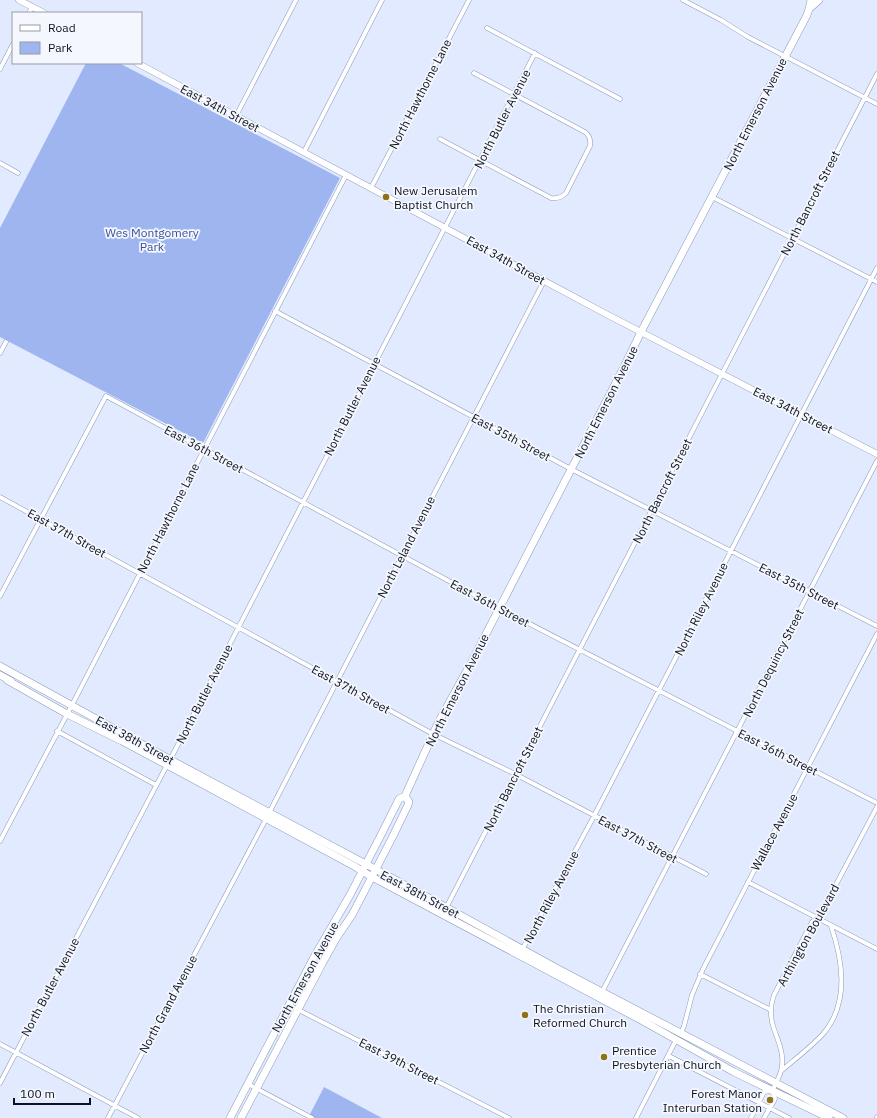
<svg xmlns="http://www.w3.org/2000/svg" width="877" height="1118" font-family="'IBM Plex Sans',sans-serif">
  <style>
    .green { fill: #9fb5f0 }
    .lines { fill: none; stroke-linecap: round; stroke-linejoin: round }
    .street-casing { stroke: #8c99b9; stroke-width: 5 }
    .secondary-casing { stroke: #8c99b9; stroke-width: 7 }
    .primary-casing { stroke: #8c99b9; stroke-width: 8 }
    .street { stroke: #fff; stroke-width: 4 }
    .secondary { stroke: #fff; stroke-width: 6 }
    .primary { stroke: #fff; stroke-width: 7 }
    .poi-dot { fill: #907116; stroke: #f4f7fe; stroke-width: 1.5 }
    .labels { text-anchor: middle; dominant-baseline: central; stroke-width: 3.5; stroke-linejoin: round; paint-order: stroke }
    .street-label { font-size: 12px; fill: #0e121e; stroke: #f4f7fe }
    .poi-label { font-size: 12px; fill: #0e121e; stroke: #f4f7fe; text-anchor: start }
    .park-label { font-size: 12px; fill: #3a509a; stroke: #f4f7fe }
  </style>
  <rect width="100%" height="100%" fill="#e2eaff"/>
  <path class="green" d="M 86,63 L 119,63 L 340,178 L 203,443 L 0,337 L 0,228 Z
    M 324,1087 L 382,1118 L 308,1118 Z"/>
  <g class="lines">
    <g class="street-casing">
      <path id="street" d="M 683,0 L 721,20 L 748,37 L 877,104
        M 29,13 L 32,7
        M 487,28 L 620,99
        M 0,69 L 13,44
        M 236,116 L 296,0
        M 440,139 L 551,198 C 557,199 561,198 566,193 L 590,146 C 591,140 590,136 585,132 L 474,73
        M 304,152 L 382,0
        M 0,163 L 18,173
        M 371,188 L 469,0
        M 712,197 L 877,282
        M 275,311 L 571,469 L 877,626
        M 0,353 L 6,342
        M 0,497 L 433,734 L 515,774 L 706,874
        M 0,596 L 106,396 L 499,608 L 877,803
        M 57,731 L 156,785
        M 170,760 L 535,53
        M 269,813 L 544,281
        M 0,841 L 72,705 L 346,175
        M 748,882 L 877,949
        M 446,908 L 877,74
        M 522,950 L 594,816 L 877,268
        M 700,974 L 771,1010
        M 602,992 L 877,461
        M 289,1005 L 509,1118
        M 681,1033 L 684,1026 L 692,995 L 703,969 L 877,634
        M 0,1044 L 138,1118
        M 669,1056 L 789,1118
        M 781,1071 C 794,1060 811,1047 823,1034 C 849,1004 843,961 831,926
        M 0,1083 L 167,765
        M 248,1084 L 312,1118
        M 772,1091 C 775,1085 779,1078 781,1071 C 785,1056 779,1043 774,1029 C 770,1018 770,1006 774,995 L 812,922 L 820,915 L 877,807
        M 108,1118 L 266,819
        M 636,1118 L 676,1040
        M 751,1118 L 764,1092 L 771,1091
        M 764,1118 L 774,1101 L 775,1098 L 772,1091
        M 877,1118 L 877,1117"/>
    </g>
    <g class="secondary-casing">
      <path id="secondary" d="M 19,0 L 44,13
        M 137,63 L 606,314 L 877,454"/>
    </g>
    <g class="primary-casing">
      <path id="primary" d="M 809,9 L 819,0
        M 0,666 L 182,766 L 420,893 L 560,970 L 843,1118
        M 0,675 L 11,681
        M 7,680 L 67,714 L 122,741 L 167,765 L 354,866 L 372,877 L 641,1020 L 734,1072 L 829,1118
        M 230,1118 L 313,959 L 350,895 L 383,831 L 399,799 L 405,796 L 439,721 L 470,665 L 624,367 L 641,332 L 807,15 L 809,9 L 811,0
        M 241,1118 L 323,962 L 337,937 L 352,915 L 393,836 L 408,805 L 409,802 L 405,796"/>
    </g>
    <use href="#street" class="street"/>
    <use href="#secondary" class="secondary"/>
    <use href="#primary" class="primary"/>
  </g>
  <g class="poi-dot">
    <circle cx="386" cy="197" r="4"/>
    <circle cx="525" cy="1015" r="4"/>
    <circle cx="604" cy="1057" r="4"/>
    <circle cx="770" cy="1100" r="4"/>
  </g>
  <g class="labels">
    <g class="street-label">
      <text transform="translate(420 94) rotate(-63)">North Hawthorne Lane</text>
      <text transform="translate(220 108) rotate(28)">East 34th Street</text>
      <text transform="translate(755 114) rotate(-63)">North Emerson Avenue</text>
      <text transform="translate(502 119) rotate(-63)">North Butler Avenue</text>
      <text transform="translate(810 203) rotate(-63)">North Bancroft Street</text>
      <text transform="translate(506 260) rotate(29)">East 34th Street</text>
      <text transform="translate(606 402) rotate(-63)">North Emerson Avenue</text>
      <text transform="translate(352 406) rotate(-63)">North Butler Avenue</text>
      <text transform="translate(793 410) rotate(27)">East 34th Street</text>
      <text transform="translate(511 437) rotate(28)">East 35th Street</text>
      <text transform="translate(204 449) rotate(28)">East 36th Street</text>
      <text transform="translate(662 491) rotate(-63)">North Bancroft Street</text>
      <text transform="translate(168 518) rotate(-63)">North Hawthorne Lane</text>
      <text transform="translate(67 533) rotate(29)">East 37th Street</text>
      <text transform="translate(406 547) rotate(-63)">North Leland Avenue</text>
      <text transform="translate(799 586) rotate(27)">East 35th Street</text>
      <text transform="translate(490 603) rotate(28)">East 36th Street</text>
      <text transform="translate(701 609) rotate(-63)">North Riley Avenue</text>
      <text transform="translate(773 663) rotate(-63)">North Dequincy Street</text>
      <text transform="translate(351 689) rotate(29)">East 37th Street</text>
      <text transform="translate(457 690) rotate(-63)">North Emerson Avenue</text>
      <text transform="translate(204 694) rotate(-63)">North Butler Avenue</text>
      <text transform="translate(135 740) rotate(29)">East 38th Street</text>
      <text transform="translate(778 752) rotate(27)">East 36th Street</text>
      <text transform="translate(513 779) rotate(-63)">North Bancroft Street</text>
      <text transform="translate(774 832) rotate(-62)">Wallace Avenue</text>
      <text transform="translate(638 839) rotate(28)">East 37th Street</text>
      <text transform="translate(420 894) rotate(28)">East 38th Street</text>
      <text transform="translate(551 897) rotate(-62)">North Riley Avenue</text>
      <text transform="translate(808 935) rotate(-61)">Arthington Boulevard</text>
      <text transform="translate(305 977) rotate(-61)">North Emerson Avenue</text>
      <text transform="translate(50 987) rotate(-62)">North Butler Avenue</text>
      <text transform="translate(168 1004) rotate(-62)">North Grand Avenue</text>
      <text transform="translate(399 1061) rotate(27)">East 39th Street</text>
    </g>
    <g class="poi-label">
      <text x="394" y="190">New Jerusalem<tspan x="394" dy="14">Baptist Church</tspan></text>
      <text x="533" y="1008">The Christian<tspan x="533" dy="14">Reformed Church</tspan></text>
      <text x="612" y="1050">Prentice<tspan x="612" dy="14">Presbyterian Church</tspan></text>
      <text x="762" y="1093" text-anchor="end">Forest Manor<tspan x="762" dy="14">Interurban Station</tspan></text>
    </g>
    <g class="park-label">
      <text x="152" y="232">Wes Montgomery<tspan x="152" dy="14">Park</tspan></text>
    </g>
  </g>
  <rect x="12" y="12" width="130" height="52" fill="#f4f7fe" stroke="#989ba4"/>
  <rect x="20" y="25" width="20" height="6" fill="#ffffff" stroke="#989ba4"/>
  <text x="48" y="32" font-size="12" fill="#0e121e">Road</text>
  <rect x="20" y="42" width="20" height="12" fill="#9fb5f0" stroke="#989ba4"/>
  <text x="48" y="52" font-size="12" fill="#0e121e">Park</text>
  <path d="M14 1098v6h76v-6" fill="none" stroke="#0e121e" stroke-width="2"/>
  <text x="20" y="1098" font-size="12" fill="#0e121e" stroke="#f4f7fe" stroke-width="3" paint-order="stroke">100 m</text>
</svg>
